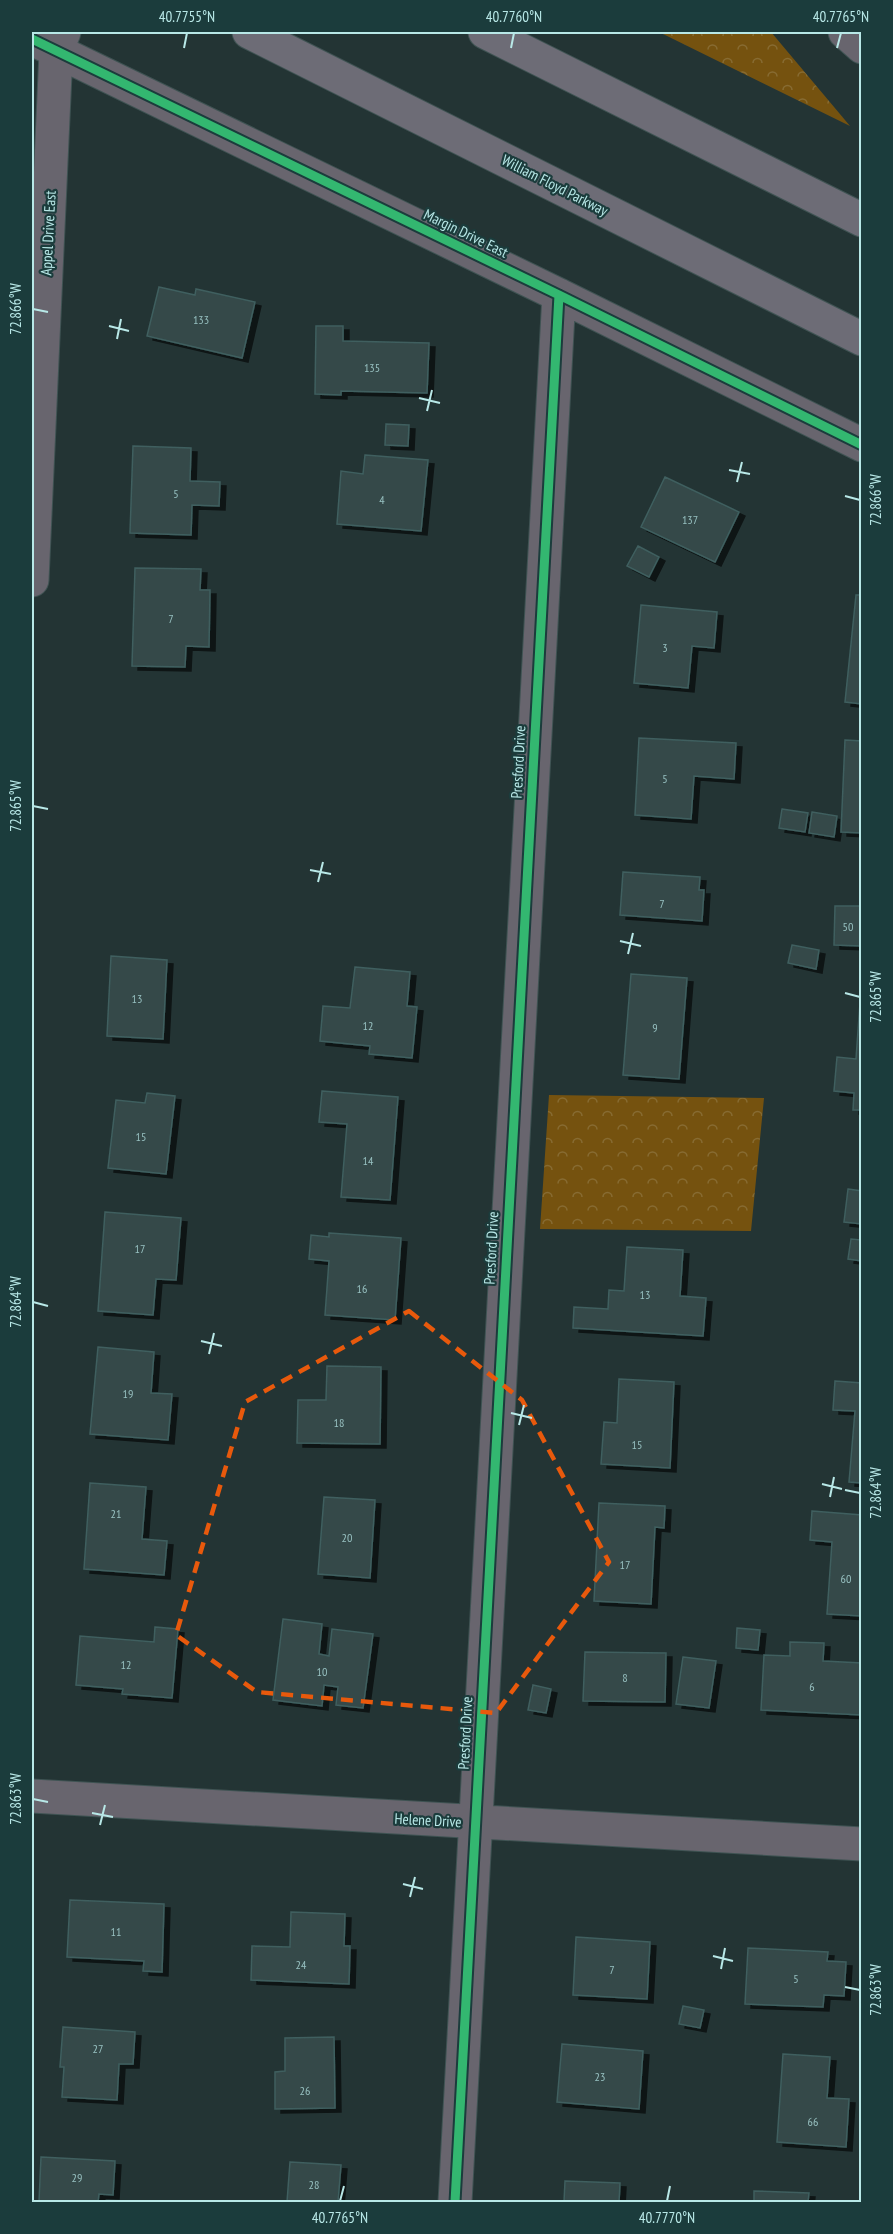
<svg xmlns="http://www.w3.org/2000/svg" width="893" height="2234" font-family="'PT Sans Narrow',sans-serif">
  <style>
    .forest { fill: url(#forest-crowns) }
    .building { fill: #344949; stroke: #3f5f5f; stroke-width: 1.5; filter: url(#shadow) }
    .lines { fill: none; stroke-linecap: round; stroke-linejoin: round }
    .minor-casing { stroke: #3f5353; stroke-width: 35 }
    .trunk-casing { stroke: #3f5353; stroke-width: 35 }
    .minor { stroke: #68656e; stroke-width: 33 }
    .trunk { stroke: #6d6c76; stroke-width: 33 }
    .cycleway-casing { stroke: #1b3c3c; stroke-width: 13 }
    .cycleway { stroke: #33b770; stroke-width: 9 }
    .marked { fill: none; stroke: #e8590c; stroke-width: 4.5; stroke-dasharray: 12 8; stroke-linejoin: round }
    .ticks { fill: none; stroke: #b8e8e7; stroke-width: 2 }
    .labels { text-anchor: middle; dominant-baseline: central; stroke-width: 4.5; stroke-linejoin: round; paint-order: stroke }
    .number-label { font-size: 12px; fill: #97c0c0 }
    .street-label { font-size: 15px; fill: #b8e8e7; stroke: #1b3c3c }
    .neatline { fill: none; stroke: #b8e8e7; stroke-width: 2 }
    .ticks-label { font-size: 15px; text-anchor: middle; fill: #b8e8e7 }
  </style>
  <defs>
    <pattern id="forest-crowns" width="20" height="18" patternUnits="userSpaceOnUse" patternTransform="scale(1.5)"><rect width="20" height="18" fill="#75520f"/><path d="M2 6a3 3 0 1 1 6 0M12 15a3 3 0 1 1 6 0" fill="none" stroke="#876b32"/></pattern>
    <filter id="shadow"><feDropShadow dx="6" dy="4" stdDeviation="0" flood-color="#0009"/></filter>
  </defs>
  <rect width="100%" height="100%" fill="#233434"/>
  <path class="forest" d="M 659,32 L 771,32 L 850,126 Z
    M 549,1095 L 764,1098 L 751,1231 L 540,1229 Z"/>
  <path class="building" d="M 159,287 L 195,295 L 196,289 L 255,302 L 242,358 L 147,336 Z
    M 316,326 L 343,326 L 343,341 L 429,343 L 427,393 L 341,391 L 341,395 L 315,394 Z
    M 386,424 L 409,425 L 408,446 L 385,445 Z
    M 133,446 L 191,448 L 190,481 L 220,482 L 219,506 L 192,505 L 191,535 L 130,533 Z
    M 365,455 L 428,460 L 421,531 L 337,524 L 341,471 L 363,474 Z
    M 665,477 L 739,512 L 715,562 L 641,527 Z
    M 638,546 L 659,557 L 649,577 L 627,566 Z
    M 135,568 L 201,569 L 200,590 L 210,590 L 209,647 L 186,646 L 185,667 L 132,666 Z
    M 856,595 L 862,595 L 862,704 L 845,702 Z
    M 641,605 L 717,612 L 714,648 L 692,646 L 688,688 L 634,683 Z
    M 639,738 L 736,743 L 734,779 L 694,776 L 691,819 L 635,815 Z
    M 845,740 L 862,741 L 862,833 L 841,832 Z
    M 782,809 L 808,813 L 805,832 L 779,828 Z
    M 812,812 L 837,816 L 834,837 L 809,833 Z
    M 623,872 L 700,877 L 699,890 L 704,890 L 702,921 L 620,915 Z
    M 835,906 L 862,906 L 862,946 L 834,945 Z
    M 792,945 L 819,950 L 816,969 L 788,963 Z
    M 111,956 L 167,960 L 163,1039 L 107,1036 Z
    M 355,967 L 410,972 L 407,1006 L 417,1007 L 412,1058 L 369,1054 L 370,1046 L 320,1041 L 323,1006 L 350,1008 Z
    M 631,974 L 687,978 L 679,1079 L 623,1075 Z
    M 860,1003 L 862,1003 L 862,1110 L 853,1110 L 854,1093 L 834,1091 L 837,1057 L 856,1059 Z
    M 322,1091 L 398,1097 L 390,1200 L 341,1197 L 347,1124 L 319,1122 Z
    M 147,1093 L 175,1096 L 166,1174 L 108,1168 L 116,1100 L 145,1103 Z
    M 848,1189 L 862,1191 L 862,1224 L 844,1222 Z
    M 105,1212 L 181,1218 L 176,1280 L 156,1279 L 153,1315 L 98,1311 Z
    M 329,1233 L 401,1238 L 395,1320 L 325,1315 L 329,1261 L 309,1259 L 311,1235 L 329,1237 Z
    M 862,1233 L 862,1261 L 848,1259 L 851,1239 L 861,1240 Z
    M 627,1247 L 683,1250 L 680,1296 L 706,1298 L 703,1336 L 573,1328 L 574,1307 L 608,1309 L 609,1290 L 624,1291 Z
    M 98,1347 L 154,1352 L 151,1393 L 172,1394 L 168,1440 L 90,1434 Z
    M 327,1366 L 381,1367 L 380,1444 L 297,1443 L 298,1400 L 326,1400 Z
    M 619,1379 L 674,1382 L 670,1468 L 601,1464 L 604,1422 L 617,1423 Z
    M 835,1381 L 862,1383 L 862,1483 L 849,1482 L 855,1411 L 833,1410 Z
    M 90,1483 L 146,1487 L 142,1539 L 167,1541 L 164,1575 L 84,1569 Z
    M 324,1497 L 375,1500 L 370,1578 L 318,1574 Z
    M 599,1503 L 665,1506 L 664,1528 L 655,1527 L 651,1604 L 594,1601 Z
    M 812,1511 L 862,1515 L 862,1616 L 827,1614 L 832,1542 L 810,1540 Z
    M 283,1619 L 322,1624 L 319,1654 L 329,1656 L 332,1629 L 373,1634 L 363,1708 L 336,1705 L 338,1687 L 324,1685 L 322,1706 L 273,1700 Z
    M 155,1627 L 178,1629 L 172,1698 L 122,1694 L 123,1689 L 76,1685 L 80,1636 L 154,1642 Z
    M 737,1628 L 760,1630 L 758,1650 L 736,1648 Z
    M 790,1642 L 824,1643 L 823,1661 L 862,1663 L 862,1715 L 761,1710 L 764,1655 L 790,1656 Z
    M 585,1652 L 666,1653 L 665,1702 L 583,1701 Z
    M 683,1657 L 716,1661 L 709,1708 L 676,1704 Z
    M 533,1685 L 551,1689 L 546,1713 L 528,1710 Z
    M 70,1900 L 164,1904 L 162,1972 L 143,1971 L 144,1961 L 67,1957 Z
    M 291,1912 L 345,1914 L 344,1946 L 350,1946 L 349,1984 L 251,1980 L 252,1946 L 290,1947 Z
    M 576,1937 L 650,1942 L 647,1999 L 573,1995 Z
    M 748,1948 L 828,1952 L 827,1961 L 846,1962 L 844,1996 L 824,1995 L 823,2007 L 745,2004 Z
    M 683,2006 L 704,2010 L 700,2028 L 679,2024 Z
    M 63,2027 L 135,2032 L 133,2064 L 119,2064 L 117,2100 L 62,2097 L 64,2067 L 60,2067 Z
    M 334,2037 L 335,2108 L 275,2109 L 275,2072 L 285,2071 L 285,2038 Z
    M 562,2044 L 643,2051 L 639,2109 L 557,2102 Z
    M 783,2054 L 830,2057 L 827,2098 L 849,2099 L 846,2147 L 777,2142 Z
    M 41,2157 L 115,2161 L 113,2195 L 99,2194 L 98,2202 L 39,2202 Z
    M 290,2162 L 341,2165 L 338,2202 L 287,2202 Z
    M 565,2181 L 620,2183 L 619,2202 L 564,2202 Z
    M 754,2191 L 809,2193 L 808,2202 L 754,2202 Z"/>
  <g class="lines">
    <g class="minor-casing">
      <path id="minor" d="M 845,32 L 862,47
        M 32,39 L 559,295 L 862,445
        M 32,580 L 56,52 L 64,32
        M 32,1796 L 862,1844
        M 455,2202 L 559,295"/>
    </g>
    <g class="trunk-casing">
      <path id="trunk" d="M 249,32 L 862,339
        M 485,32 L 862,220"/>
    </g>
    <use href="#minor" class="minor"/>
    <use href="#trunk" class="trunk"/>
    <g class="cycleway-casing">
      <path id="cycleway" d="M 32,39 L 559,295 L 862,445
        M 455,2202 L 559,295"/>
    </g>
    <use href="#cycleway" class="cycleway"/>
  </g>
  <path class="marked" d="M 409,1311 L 522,1400 L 609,1562 L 496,1713 L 257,1692 L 176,1635 L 245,1402 Z"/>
  <path class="ticks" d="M 184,48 L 187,33M 511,48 L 514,33M 837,48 L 841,33M 33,309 L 48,312M 109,326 L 129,331M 117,339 L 121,319M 419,398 L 440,403M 427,411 L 432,390M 729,470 L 750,474M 737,482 L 742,462M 845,496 L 860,500M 33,806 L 48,809M 310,870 L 331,874M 318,882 L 323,862M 620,941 L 641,946M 628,954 L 633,933M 845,993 L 860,997M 33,1302 L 48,1306M 201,1341 L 222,1346M 209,1354 L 214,1333M 511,1413 L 532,1418M 519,1425 L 524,1405M 822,1484 L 842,1489M 845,1490 L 860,1493M 830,1497 L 834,1477M 33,1799 L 48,1802M 92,1813 L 113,1817M 100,1825 L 105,1805M 403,1884 L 423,1889M 410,1897 L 415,1877M 713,1956 L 733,1961M 721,1969 L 725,1948M 845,1987 L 860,1990M 340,2201 L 344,2186M 667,2201 L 670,2186"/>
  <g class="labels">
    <g class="number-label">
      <text x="201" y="319">133</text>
      <text x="372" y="367">135</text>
      <text x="176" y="493">5</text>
      <text x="382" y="499">4</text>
      <text x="690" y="519">137</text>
      <text x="171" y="618">7</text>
      <text x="665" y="647">3</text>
      <text x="665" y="778">5</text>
      <text x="662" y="903">7</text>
      <text x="848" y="926">50</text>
      <text x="137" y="998">13</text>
      <text x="368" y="1025">12</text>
      <text x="655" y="1027">9</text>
      <text x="141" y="1136">15</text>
      <text x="368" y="1160">14</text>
      <text x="140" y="1248">17</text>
      <text x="362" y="1288">16</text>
      <text x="645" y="1294">13</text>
      <text x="128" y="1393">19</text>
      <text x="339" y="1422">18</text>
      <text x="637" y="1444">15</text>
      <text x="116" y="1513">21</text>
      <text x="347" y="1537">20</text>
      <text x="625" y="1564">17</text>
      <text x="846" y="1578">60</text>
      <text x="126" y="1664">12</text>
      <text x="322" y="1671">10</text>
      <text x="625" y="1677">8</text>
      <text x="812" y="1686">6</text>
      <text x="116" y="1931">11</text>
      <text x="301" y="1964">24</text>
      <text x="612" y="1969">7</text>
      <text x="796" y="1978">5</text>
      <text x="98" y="2048">27</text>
      <text x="600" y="2076">23</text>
      <text x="305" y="2090">26</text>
      <text x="813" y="2121">66</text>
      <text x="77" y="2177">29</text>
      <text x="314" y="2184">28</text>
    </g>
    <g class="street-label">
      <text transform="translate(555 185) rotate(27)">William Floyd Parkway</text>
      <text transform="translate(48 233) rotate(-87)">Appel Drive East</text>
      <text transform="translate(466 233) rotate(26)">Margin Drive East</text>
      <text transform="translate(518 762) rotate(-87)">Presford Drive</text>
      <text transform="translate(491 1248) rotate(-87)">Presford Drive</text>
      <text transform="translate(465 1733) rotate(-87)">Presford Drive</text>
      <text transform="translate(428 1820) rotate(3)">Helene Drive</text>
    </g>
  </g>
  <rect width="893" height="2234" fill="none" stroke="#1b3c3c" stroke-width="66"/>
  <rect x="33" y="33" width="827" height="2168" class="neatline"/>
  <g class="ticks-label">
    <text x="187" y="22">40.7755°N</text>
    <text x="514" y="22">40.7760°N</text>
    <text x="841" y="22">40.7765°N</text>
    <text transform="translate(16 309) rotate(-90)" y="5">72.866°W</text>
    <text transform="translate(876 500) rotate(-90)" y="5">72.866°W</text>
    <text transform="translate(16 806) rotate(-90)" y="5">72.865°W</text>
    <text transform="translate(876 997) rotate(-90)" y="5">72.865°W</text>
    <text transform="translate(16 1302) rotate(-90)" y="5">72.864°W</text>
    <text transform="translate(876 1493) rotate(-90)" y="5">72.864°W</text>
    <text transform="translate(16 1799) rotate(-90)" y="5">72.863°W</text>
    <text transform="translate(876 1990) rotate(-90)" y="5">72.863°W</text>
    <text x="340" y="2223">40.7765°N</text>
    <text x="667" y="2223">40.7770°N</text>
  </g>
</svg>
